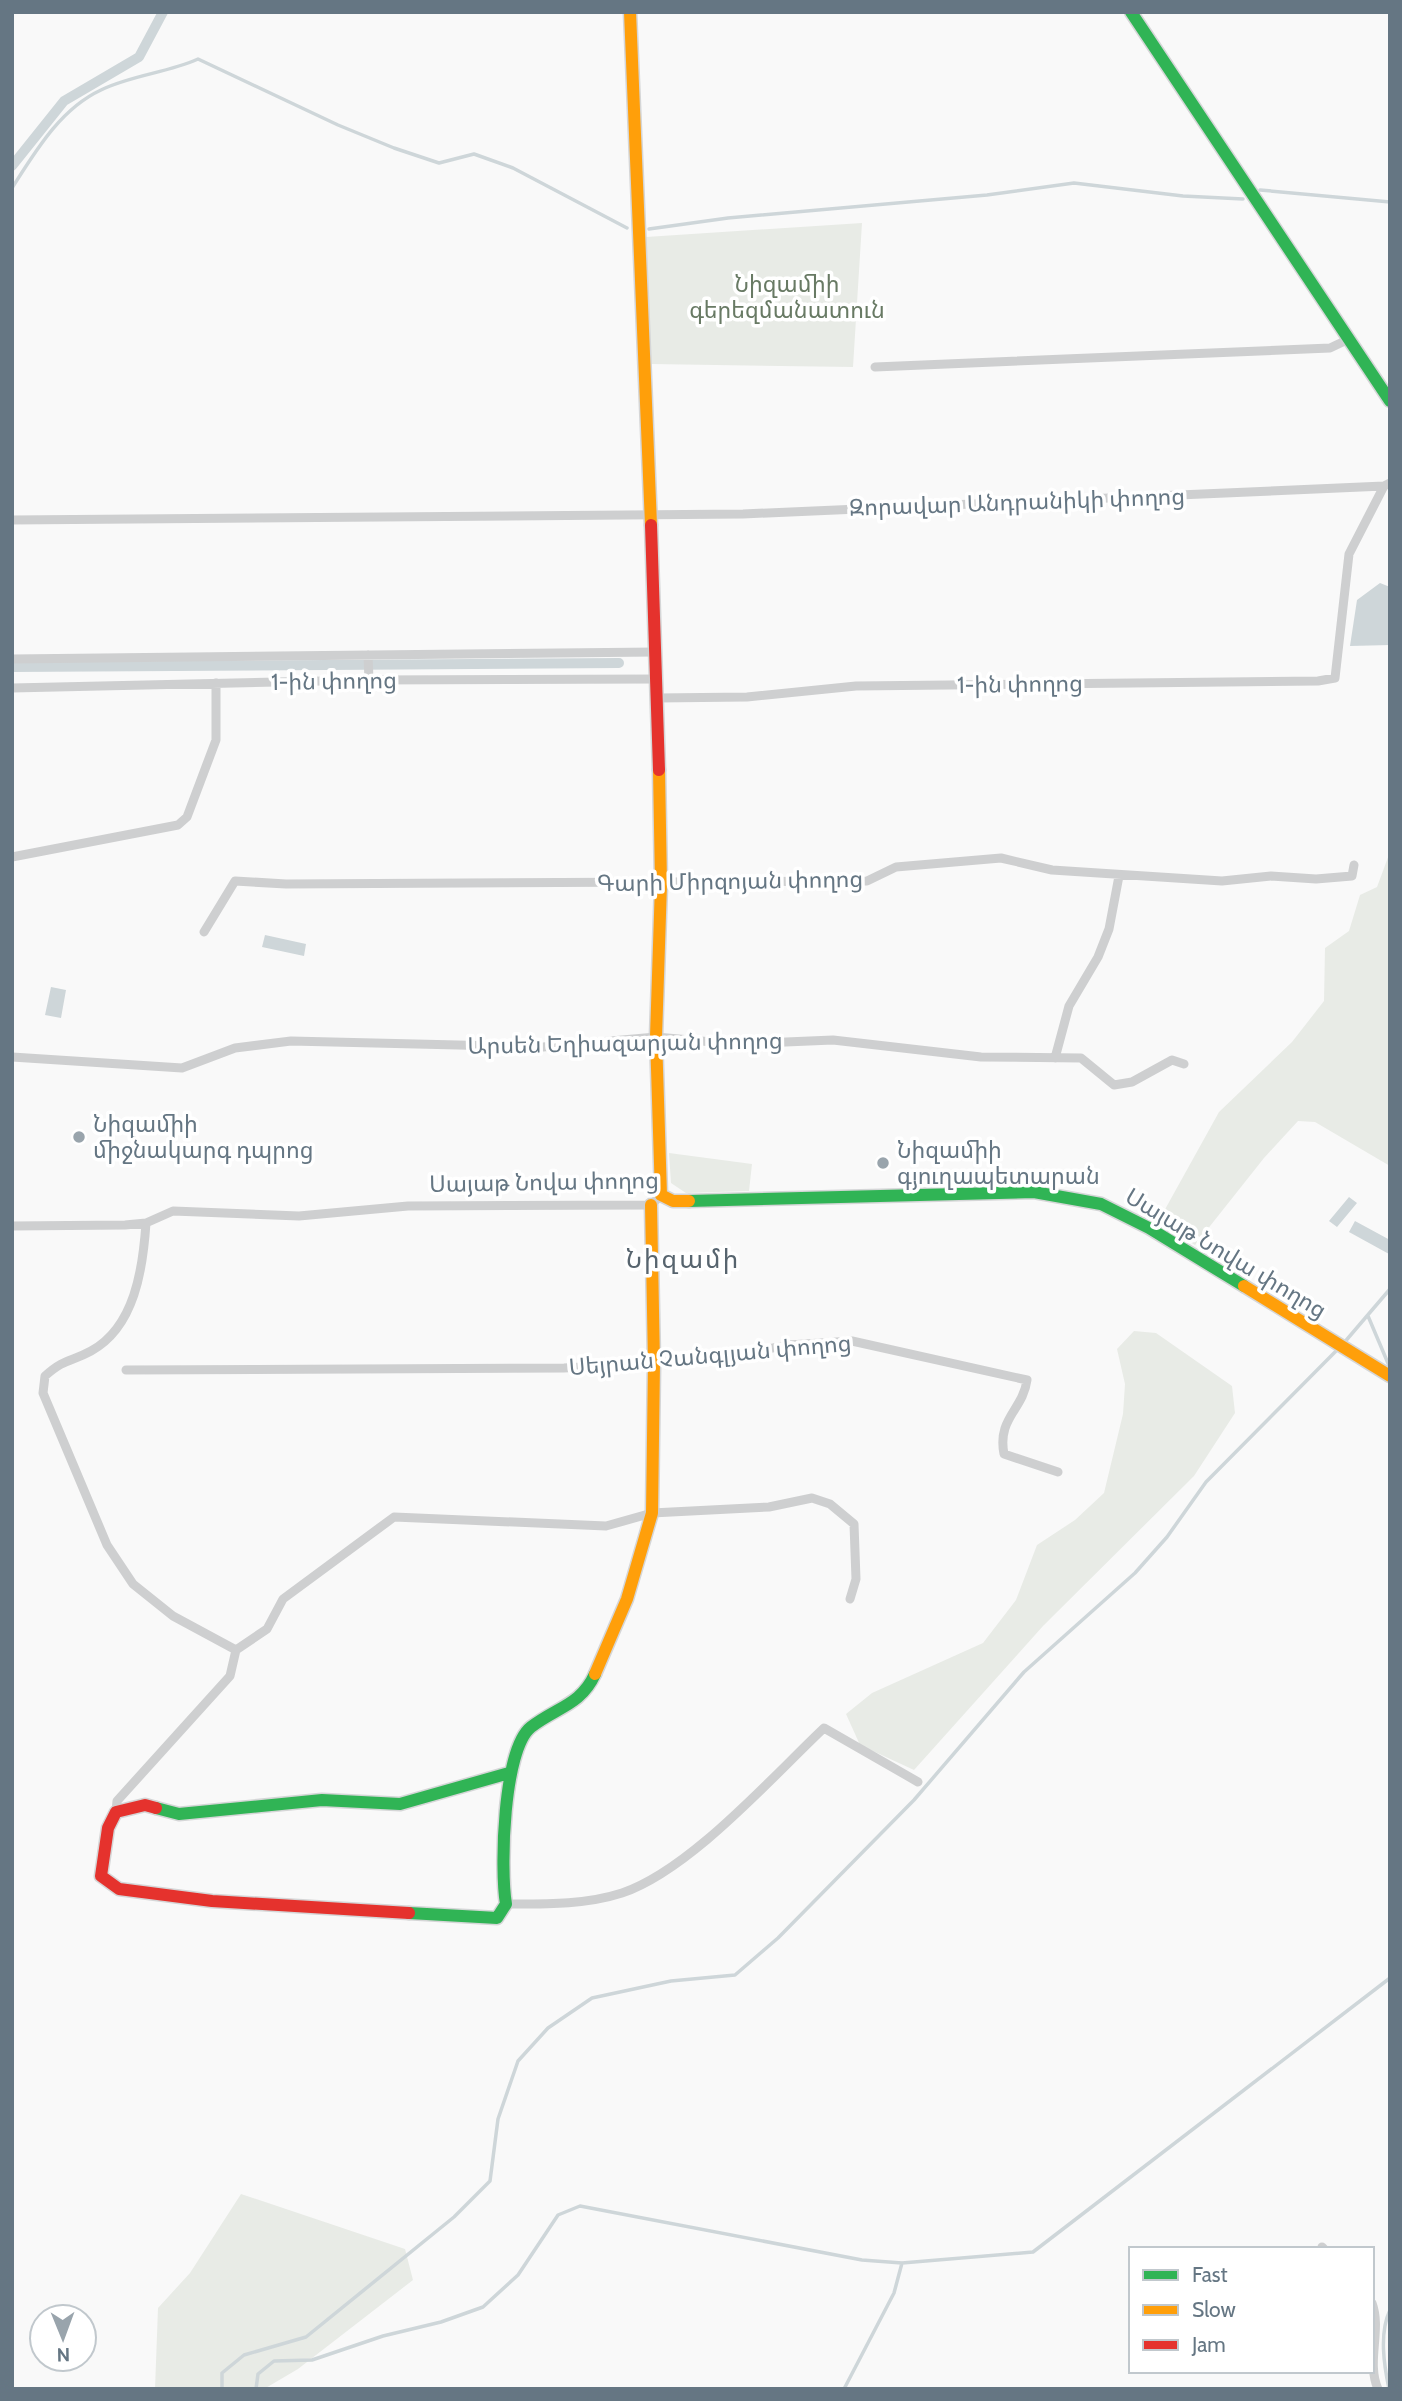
<svg xmlns="http://www.w3.org/2000/svg" width="1402" height="2401" font-family="Cabin,'Noto Sans Armenian',sans-serif">
  <style>
    .green { fill: #e8ebe6 }
    .water { fill: #ced6d9 }
    .lines { fill: none; stroke-linecap: round; stroke-linejoin: round }
    .stream { stroke: #ced6d9; stroke-width: 3.5 }
    .canal { stroke: #ced6d9; stroke-width: 10 }
    .fast-casing { stroke: #d5d6d7; stroke-width: 15 }
    .slow-casing { stroke: #d5d6d7; stroke-width: 15 }
    .jam-casing { stroke: #d5d6d7; stroke-width: 15 }
    .street { stroke: #cecfd0; stroke-width: 9 }
    .fast { stroke: #30b455; stroke-width: 12 }
    .slow { stroke: #ff9f0a; stroke-width: 12 }
    .jam { stroke: #e5322d; stroke-width: 12 }
    .poi-dot { fill: #99a4ac; stroke: #fff; stroke-width: 2.5 }
    .labels { text-anchor: middle; dominant-baseline: central; stroke-width: 7; stroke-linejoin: round; paint-order: stroke }
    .park-label { font-size: 23px; fill: #687a64; stroke: #fff }
    .street-label { font-size: 23px; fill: #657683; stroke: #fff }
    .poi-label { font-size: 23px; fill: #657683; stroke: #fff; text-anchor: start }
    .quarter-label { font-size: 26px; letter-spacing: 2px; fill: #57646e; stroke: #fff }
  </style>
  <rect width="100%" height="100%" fill="#f9f9f9"/>
  <path class="green" d="M 862,223 L 853,367 L 651,364 L 646,237 Z
    M 1390,852 L 1390,1166 L 1315,1122 L 1298,1121 L 1264,1158 L 1195,1245 L 1158,1222 L 1219,1112 L 1292,1042 L 1324,1001 L 1325,948 L 1349,931 L 1360,895 L 1377,887 Z
    M 669,1153 L 752,1164 L 749,1191 L 686,1193 L 671,1183 Z
    M 1134,1331 L 1156,1333 L 1232,1386 L 1235,1413 L 1194,1476 L 1043,1626 L 914,1770 L 860,1745 L 846,1714 L 872,1693 L 983,1643 L 1016,1600 L 1037,1545 L 1075,1520 L 1104,1493 L 1123,1414 L 1125,1384 L 1117,1349 Z
    M 241,2194 L 405,2249 L 413,2280 L 298,2369 L 264,2389 L 155,2389 L 158,2308 L 190,2273 Z"/>
  <path class="water" d="M 1380,583 L 1390,587 L 1390,645 L 1350,646 L 1357,600 Z
    M 265,935 L 306,944 L 304,956 L 262,947 Z
    M 51,987 L 66,990 L 61,1018 L 45,1015 Z
    M 1349,1197 L 1357,1203 L 1337,1227 L 1329,1221 Z
    M 1355,1221 L 1390,1240 L 1389,1254 L 1349,1232 Z"/>
  <g class="lines">
    <path class="stream" d="M 12,188 C 35,152 60,109 101,90 C 132,75 167,73 198,59 L 338,125 L 394,148 L 439,163 L 474,154 L 513,168 L 627,228
      M 1260,190 L 1390,202
      M 649,229 L 728,218 L 987,195 L 1074,183 L 1183,196 L 1243,199
      M 1368,1316 L 1390,1368
      M 1343,1344 L 1390,1289
      M 222,2389 L 222,2373 L 244,2355 L 306,2337 L 454,2217 L 490,2181 L 498,2119 L 518,2061 L 548,2028 L 592,1998 L 671,1981 L 735,1975 L 778,1938 L 914,1800 L 1024,1672 L 1135,1573 L 1167,1537 L 1206,1482 L 1338,1349
      M 256,2389 L 258,2374 L 274,2361 L 312,2360 L 383,2336 L 441,2322 L 483,2307 L 518,2275 L 558,2215 L 580,2206 L 862,2260 L 902,2263 L 1033,2252 L 1390,1978
      M 844,2389 L 894,2293 L 902,2263
      M 1389,2389 C 1384,2365 1379,2333 1390,2310"/>
    <path class="canal" d="M 12,166 L 64,101 L 139,57 L 163,12
      M 12,667 L 619,663"/>
    <g class="fast-casing">
      <path id="fast" d="M 1131,12 L 1390,401
        M 689,1201 L 1034,1192 L 1101,1204 L 1149,1228 L 1244,1286
        M 156,1808 L 179,1814 L 322,1800 L 400,1804 L 509,1773
        M 409,1913 L 497,1918 L 506,1904 C 500,1870 503,1749 531,1727 C 557,1707 581,1705 595,1674"/>
    </g>
    <g class="slow-casing">
      <path id="slow" d="M 630,12 L 651,525
        M 659,770 L 661,884 L 656,1037 L 661,1195 L 673,1201 L 689,1201
        M 1244,1286 L 1390,1376
        M 595,1674 L 627,1599 L 652,1513 L 654,1363 L 651,1205"/>
    </g>
    <g class="jam-casing">
      <path id="jam" d="M 651,525 L 659,770
        M 156,1808 L 145,1805 L 116,1812 L 108,1828 L 101,1876 L 119,1889 L 212,1901 L 409,1913"/>
    </g>
    <path class="street" d="M 875,367 L 1330,348 L 1349,339
      M 12,520 L 743,514 L 1384,486
      M 368,655 L 369,680
      M 12,659 L 656,652
      M 12,688 L 369,680 L 657,679
      M 657,698 L 747,697 L 856,686 L 1318,681 L 1335,678 L 1349,554 L 1384,486 L 1390,483
      M 12,857 L 178,825 L 187,817 L 216,740 L 216,683
      M 204,932 L 235,881 L 286,884 L 867,881 L 896,867 L 1001,858 L 1052,870 L 1222,881 L 1271,876 L 1316,879 L 1352,876 L 1354,865
      M 12,1057 L 182,1068 L 235,1048 L 291,1041 L 543,1047 L 656,1037 L 735,1044 L 833,1040 L 981,1057 L 1081,1058 L 1114,1085 L 1132,1082 L 1172,1060 L 1184,1064
      M 1055,1058 L 1069,1006 L 1098,957 L 1109,929 L 1119,876
      M 146,1223 C 143,1268 135,1327 91,1351 C 71,1362 65,1358 45,1376 L 43,1393 L 107,1545 L 133,1584 L 173,1616 L 236,1650
      M 12,1226 L 125,1225 L 146,1223 L 173,1211 L 299,1216 L 408,1206 L 651,1205 L 661,1195
      M 126,1370 L 564,1368 L 654,1363 L 724,1357 L 789,1345 L 852,1341 L 1027,1380 C 1023,1410 997,1418 1004,1454 L 1058,1472
      M 236,1650 L 267,1629 L 283,1599 L 394,1517 L 606,1526 L 652,1513 L 769,1507 L 812,1498 L 830,1504 L 854,1524 L 856,1579 L 850,1599
      M 116,1812 L 117,1801 L 230,1676 L 236,1650
      M 506,1904 C 544,1904 585,1905 622,1893 C 690,1870 771,1778 824,1728 L 918,1782
      M 1322,2247 L 1324,2249
      M 1372,2303 C 1382,2330 1366,2362 1378,2389"/>
    <use href="#fast" class="fast"/>
    <use href="#slow" class="slow"/>
    <use href="#jam" class="jam"/>
  </g>
  <g class="poi-dot">
    <circle cx="79" cy="1137" r="7"/>
    <circle cx="883" cy="1163" r="7"/>
  </g>
  <g class="labels">
    <g class="park-label">
      <text x="787" y="284">Նիզամիի<tspan x="787" dy="26">գերեզմանատուն</tspan></text>
    </g>
    <g class="street-label">
      <text transform="translate(1017 502) rotate(-2)">Զորավար Անդրանիկի փողոց</text>
      <text transform="translate(334 681) rotate(-1)">1-ին փողոց</text>
      <text transform="translate(1020 684) rotate(-1)">1-ին փողոց</text>
      <text transform="translate(730 881) rotate(-1)">Գարի Միրզոյան փողոց</text>
      <text transform="translate(625 1043) rotate(-1)">Արսեն Եղիազարյան փողոց</text>
      <text transform="translate(544 1182) rotate(-1)">Սայաթ Նովա փողոց</text>
      <text transform="translate(1226 1253) rotate(31)">Սայաթ Նովա փողոց</text>
      <text transform="translate(710 1355) rotate(-5)">Սեյրան Չանգլյան փողոց</text>
    </g>
    <g class="poi-label">
      <text x="93" y="1124">Նիզամիի<tspan x="93" dy="26">միջնակարգ դպրոց</tspan></text>
      <text x="897" y="1150">Նիզամիի<tspan x="897" dy="26">գյուղապետարան</tspan></text>
    </g>
    <g class="quarter-label">
      <text x="683" y="1259">Նիզամի</text>
    </g>
  </g>
  <rect width="1402" height="2401" fill="none" stroke="#657683" stroke-width="28"/>
  <rect x="1129" y="2247" width="245" height="126" fill="#ffffff" stroke="#c1c8cd" stroke-width="2"/>
  <rect x="1143" y="2270" width="35" height="10" fill="#30b455" stroke="#c1c8cd" stroke-width="2"/>
  <text x="1192" y="2282" font-size="21" fill="#657683">Fast</text>
  <rect x="1143" y="2305" width="35" height="10" fill="#ff9f0a" stroke="#c1c8cd" stroke-width="2"/>
  <text x="1192" y="2317" font-size="21" fill="#657683">Slow</text>
  <rect x="1143" y="2340" width="35" height="10" fill="#e5322d" stroke="#c1c8cd" stroke-width="2"/>
  <text x="1192" y="2352" font-size="21" fill="#657683">Jam</text>
  <g transform="translate(63 2338) rotate(179)"><circle r="33" fill="#ffffff" stroke="#c1c8cd" stroke-width="2"/>
  <path d="M0-5L12 26L0 18L-12 26Z" fill="#99a4ac"/>
  <text y="-10" font-size="19" font-weight="bold" text-anchor="middle" fill="#657683">N</text>
  </g>
</svg>
